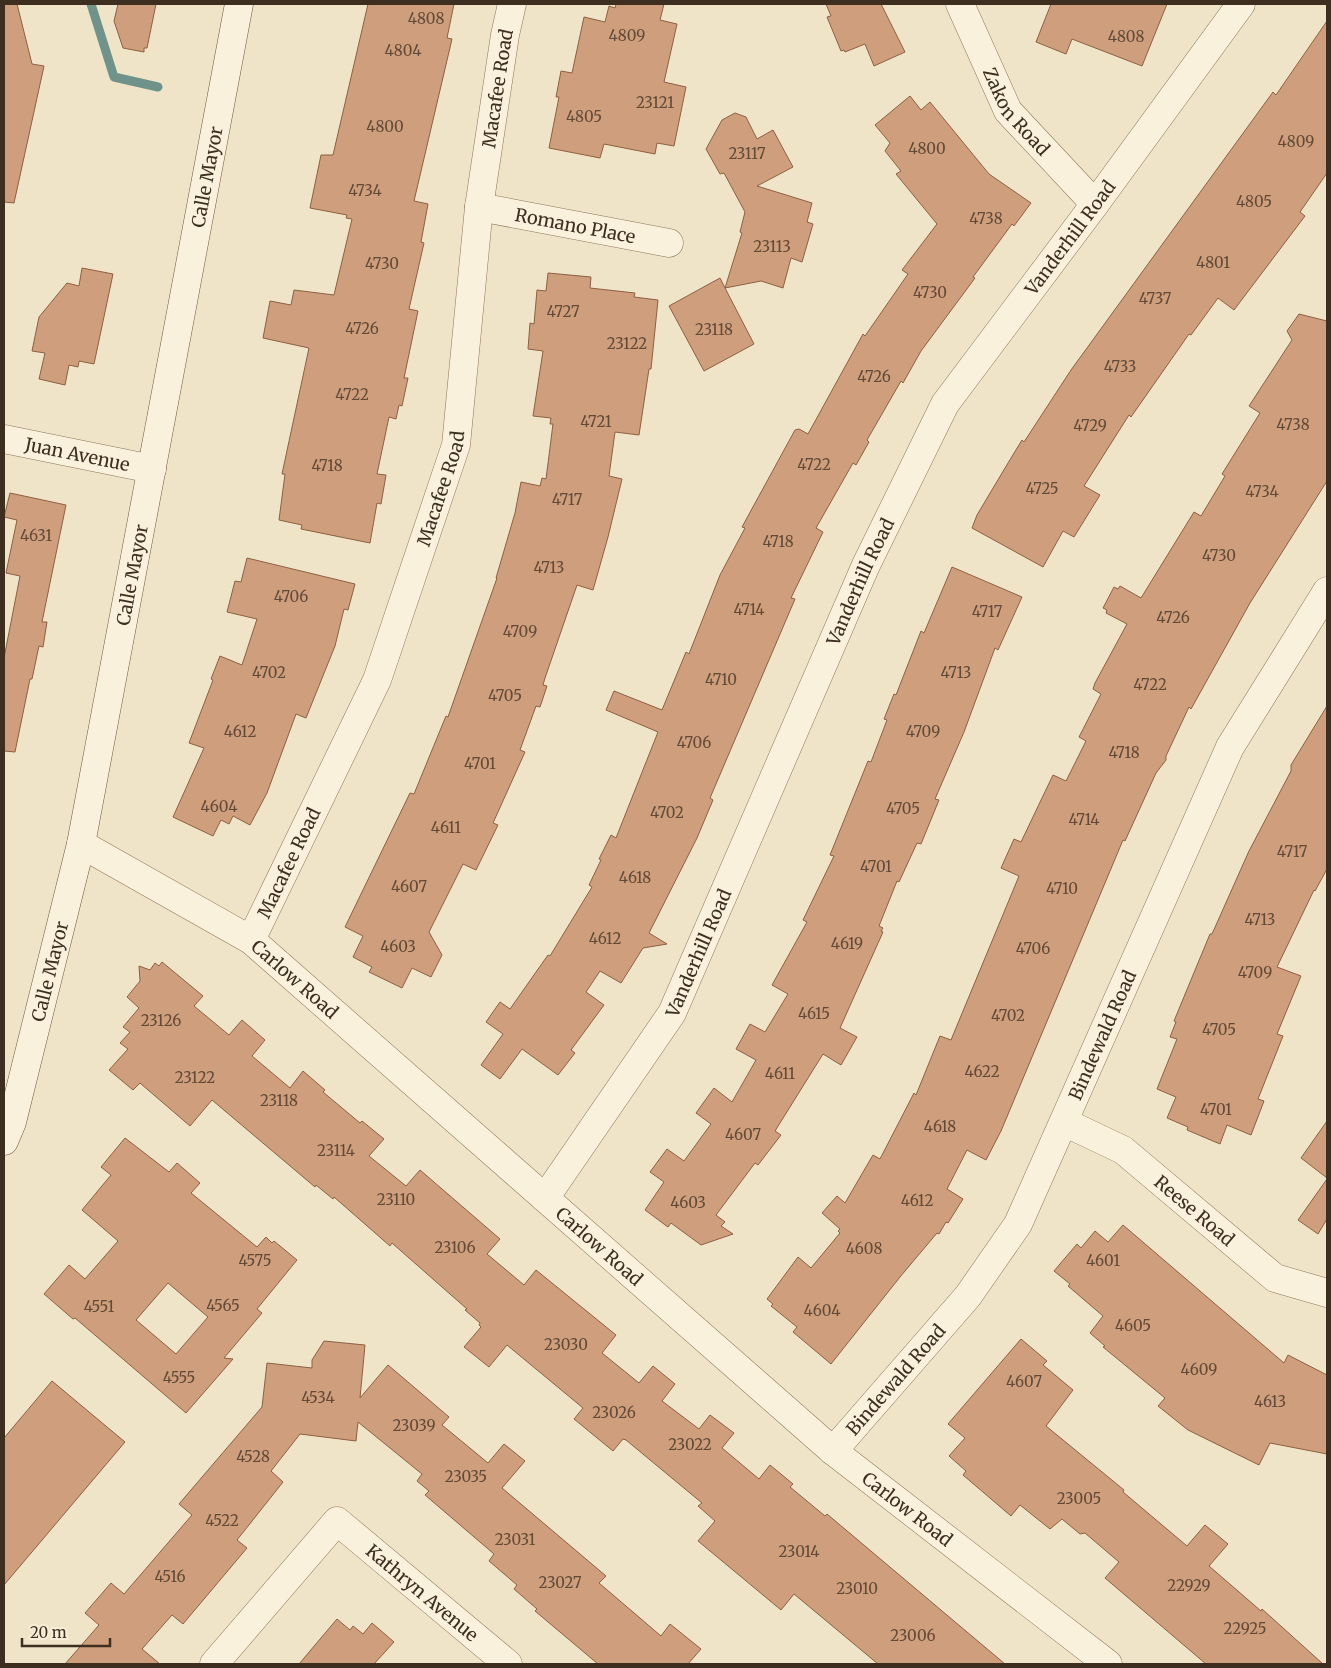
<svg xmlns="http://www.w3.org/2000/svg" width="1331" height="1668" font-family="Merriweather,serif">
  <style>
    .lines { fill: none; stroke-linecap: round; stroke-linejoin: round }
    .stream { stroke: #6f938a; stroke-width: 9 }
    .building { fill: #cf9f7d; stroke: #8d5f41; fill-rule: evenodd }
    .street-casing { stroke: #8d765c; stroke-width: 29 }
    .secondary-casing { stroke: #6f573f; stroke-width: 29 }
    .street { stroke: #faf1dc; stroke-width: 28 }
    .secondary { stroke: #faf1dc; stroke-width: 28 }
    .labels { text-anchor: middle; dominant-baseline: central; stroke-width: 5; stroke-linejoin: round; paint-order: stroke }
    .number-label { font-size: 15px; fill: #624a37 }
    .street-label { font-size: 18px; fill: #3d2e20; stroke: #f7eed8 }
  </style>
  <rect width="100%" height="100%" fill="#f0e4c8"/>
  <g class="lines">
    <path class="stream" d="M 91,4 L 114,77 L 158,87"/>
  </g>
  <path class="building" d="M 4,4 L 17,4 L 32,64 L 44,66 L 14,203 L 4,202 Z
    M 118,4 L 156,4 L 147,48 L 144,48 L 144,52 L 123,48 L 114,21 Z
    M 368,4 L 454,4 L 447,38 L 452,39 L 414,201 L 428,204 L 421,242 L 424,243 L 409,309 L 418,311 L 404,378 L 408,378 L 402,406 L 399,405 L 396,419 L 389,417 L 377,474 L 386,475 L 381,504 L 377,503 L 370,543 L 301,529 L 302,525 L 279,520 L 285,474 L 282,474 L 309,348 L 263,338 L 270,301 L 291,305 L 294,290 L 334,295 L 352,219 L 346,218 L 347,215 L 310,208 L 321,155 L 333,155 Z
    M 616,4 L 664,4 L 660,20 L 677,24 L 664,82 L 686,87 L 674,146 L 657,143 L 655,154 L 604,144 L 600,158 L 549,148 L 559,97 L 556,97 L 561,71 L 572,73 L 584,17 L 605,22 L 609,6 L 615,8 Z
    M 826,4 L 881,4 L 905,52 L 874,66 L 865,44 L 845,52 L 844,50 L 841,51 L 827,17 L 831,16 Z
    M 1051,4 L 1167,4 L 1142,66 L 1072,39 L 1066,54 L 1036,42 Z
    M 1327,21 L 1327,173 L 1300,212 L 1305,216 L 1234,310 L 1218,298 L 1191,335 L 1189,334 L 1131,417 L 1129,415 L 1084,486 L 1100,495 L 1074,537 L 1063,531 L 1043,567 L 972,528 L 977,515 L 1008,463 L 1022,440 L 1024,442 L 1071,370 L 1273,92 L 1276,95 Z
    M 910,96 L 921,110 L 930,102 L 989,174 L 1031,203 L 1014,226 L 1012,224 L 973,277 L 975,278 L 921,351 L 903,383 L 901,381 L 867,440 L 869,442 L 856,465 L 853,463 L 816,528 L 823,532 L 791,598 L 795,599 L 710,798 L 713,800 L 697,838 L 649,933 L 667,944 L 643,948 L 621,983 L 600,971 L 586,992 L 604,1005 L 571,1050 L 575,1053 L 558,1075 L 522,1049 L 500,1079 L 481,1065 L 503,1034 L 486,1022 L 500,1002 L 510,1009 L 548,955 L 550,956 L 592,887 L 589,885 L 601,860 L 599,859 L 611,835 L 616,838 L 658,732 L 606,710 L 614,691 L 662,710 L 686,652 L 689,654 L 720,575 L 745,528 L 742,527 L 795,430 L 799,429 L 808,434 L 863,334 L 865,336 L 908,274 L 902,270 L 937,224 L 896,174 L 901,171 L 885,151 L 890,143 L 875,125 Z
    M 735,113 L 746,117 L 757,139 L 773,130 L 793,167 L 757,186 L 812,203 L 807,222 L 813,224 L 802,262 L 791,258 L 783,288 L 761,281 L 725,288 L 754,344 L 704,371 L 669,306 L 720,278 L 725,288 L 742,233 L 740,232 L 745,212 L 724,173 L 720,174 L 706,149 L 722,120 Z
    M 82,268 L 113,274 L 94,364 L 79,361 L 78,367 L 69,365 L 65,385 L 39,379 L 45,353 L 32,351 L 39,317 L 67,283 L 79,286 Z
    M 548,273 L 591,277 L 590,288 L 635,293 L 634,297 L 658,300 L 651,369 L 649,369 L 639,435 L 615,432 L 609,476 L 622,479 L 608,537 L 593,590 L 577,585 L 545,678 L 543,685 L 547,686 L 540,707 L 536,706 L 520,750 L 525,752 L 493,823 L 498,825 L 476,870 L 463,864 L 429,932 L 442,955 L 431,977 L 412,968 L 402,988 L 369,972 L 372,967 L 353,957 L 363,936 L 345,927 L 410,793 L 414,794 L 446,716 L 448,717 L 497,578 L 496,578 L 515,513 L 521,482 L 540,486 L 542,478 L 546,479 L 553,424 L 550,424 L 551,418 L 533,416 L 543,351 L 528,349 L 530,323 L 534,324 L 537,290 L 546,291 Z
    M 1299,314 L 1327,321 L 1327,481 L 1250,603 L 1191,709 L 1189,707 L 1166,756 L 1166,760 L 1156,773 L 1125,841 L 1123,840 L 1001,1131 L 986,1160 L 967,1150 L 947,1189 L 963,1199 L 948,1223 L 946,1222 L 939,1234 L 937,1233 L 900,1277 L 831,1364 L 793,1332 L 797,1327 L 771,1306 L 773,1304 L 767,1299 L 798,1257 L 811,1268 L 840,1233 L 838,1231 L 840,1229 L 822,1213 L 837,1196 L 845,1203 L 873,1155 L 880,1159 L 914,1093 L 916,1095 L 940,1036 L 951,1040 L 1019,876 L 1001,868 L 1014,839 L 1021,842 L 1053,775 L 1066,781 L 1086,741 L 1079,737 L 1101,694 L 1093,689 L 1095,683 L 1127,624 L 1106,613 L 1107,610 L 1103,608 L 1114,587 L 1118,589 L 1120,586 L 1141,598 L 1194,512 L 1201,516 L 1225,476 L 1222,474 L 1260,413 L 1249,406 L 1292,340 L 1287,331 Z
    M 10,493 L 66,505 L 42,622 L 47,622 L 43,647 L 39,646 L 32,679 L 30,679 L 15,752 L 4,751 L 4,658 L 20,576 L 6,573 L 17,520 L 4,517 Z
    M 247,558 L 355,584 L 348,610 L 344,609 L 335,646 L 306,718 L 296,714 L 267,793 L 250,825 L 233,816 L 229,824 L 221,820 L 213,836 L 173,817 L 204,748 L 189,743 L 213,680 L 211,679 L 220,656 L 242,665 L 257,619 L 227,612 L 235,581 L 241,582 Z
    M 952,567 L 1022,597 L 998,650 L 995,648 L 964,732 L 935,799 L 939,800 L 921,844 L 917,843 L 899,882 L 897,881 L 879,926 L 883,928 L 881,931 L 883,932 L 840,1028 L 857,1037 L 841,1065 L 823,1054 L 775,1131 L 781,1135 L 758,1165 L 755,1163 L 716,1215 L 725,1222 L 721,1226 L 733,1234 L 701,1245 L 671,1223 L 668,1227 L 645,1210 L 664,1182 L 650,1172 L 667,1149 L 684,1161 L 711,1124 L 696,1113 L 714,1088 L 732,1102 L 756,1060 L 736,1049 L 750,1024 L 765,1032 L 788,994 L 772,985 L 807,922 L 803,920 L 834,856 L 830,855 L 868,761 L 871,762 L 887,720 L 884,719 L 894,694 L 896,695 L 921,631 L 924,633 Z
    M 1327,706 L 1327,869 L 1315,891 L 1314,890 L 1277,967 L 1301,976 L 1277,1034 L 1283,1036 L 1258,1099 L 1264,1101 L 1251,1135 L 1227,1125 L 1220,1144 L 1187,1130 L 1188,1127 L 1167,1118 L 1176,1097 L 1157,1089 L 1177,1039 L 1170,1037 L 1176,1022 L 1174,1021 L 1210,934 L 1212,934 L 1249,851 L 1291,771 L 1291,765 Z
    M 162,962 L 203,996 L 194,1006 L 229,1035 L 242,1020 L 265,1040 L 252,1056 L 290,1088 L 303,1071 L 325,1090 L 323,1092 L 360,1123 L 362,1121 L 384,1139 L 369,1156 L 406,1186 L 420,1170 L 500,1239 L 487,1254 L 524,1285 L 536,1270 L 616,1335 L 602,1353 L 639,1383 L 653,1366 L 675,1384 L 662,1401 L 699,1429 L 710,1415 L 734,1433 L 722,1448 L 759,1479 L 770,1465 L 793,1484 L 790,1487 L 825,1516 L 827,1514 L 1005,1664 L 878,1664 L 794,1594 L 781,1610 L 698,1541 L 715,1521 L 698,1506 L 702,1503 L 626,1440 L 623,1439 L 613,1451 L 574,1419 L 583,1408 L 507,1345 L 489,1367 L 464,1347 L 481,1327 L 479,1325 L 480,1323 L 465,1310 L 467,1309 L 392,1243 L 390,1246 L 334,1197 L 333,1199 L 316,1185 L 315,1187 L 212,1100 L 190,1126 L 140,1083 L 133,1090 L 109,1070 L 128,1049 L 120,1043 L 130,1032 L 123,1027 L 139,1008 L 127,997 L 140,981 L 139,966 L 150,970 L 155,963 L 159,966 Z
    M 1327,1121 L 1327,1178 L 1301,1158 Z
    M 125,1138 L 169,1172 L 177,1163 L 200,1183 L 191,1193 L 257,1247 L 266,1237 L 272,1243 L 274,1241 L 297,1260 L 257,1309 L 262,1313 L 224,1358 L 233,1359 L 186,1413 L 75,1318 L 73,1319 L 44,1294 L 69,1265 L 85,1279 L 118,1241 L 82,1210 L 111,1175 L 101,1167 ZM 168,1283 L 208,1317 L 176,1354 L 136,1320 Z
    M 1327,1179 L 1327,1219 L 1318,1234 L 1298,1220 Z
    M 1123,1225 L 1284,1363 L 1288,1355 L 1327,1375 L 1327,1454 L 1270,1443 L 1259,1465 L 1188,1430 L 1158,1406 L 1165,1398 L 1103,1347 L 1105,1346 L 1090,1333 L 1103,1316 L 1068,1286 L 1070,1284 L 1054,1271 L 1077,1244 L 1081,1248 L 1095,1231 L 1108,1242 Z
    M 1021,1339 L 1047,1361 L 1043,1365 L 1073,1390 L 1046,1426 L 1124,1490 L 1123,1492 L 1187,1546 L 1205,1525 L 1228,1544 L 1209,1566 L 1261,1611 L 1262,1609 L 1323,1664 L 1206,1664 L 1105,1578 L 1119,1562 L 1085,1533 L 1080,1534 L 1062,1519 L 1050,1529 L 1020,1505 L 1011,1516 L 963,1475 L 966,1471 L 949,1456 L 965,1438 L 948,1424 Z
    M 324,1341 L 365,1345 L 360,1398 L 388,1365 L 449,1417 L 442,1425 L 488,1463 L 504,1444 L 525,1461 L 502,1488 L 606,1576 L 599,1583 L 661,1636 L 670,1624 L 701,1649 L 688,1664 L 598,1664 L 535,1611 L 537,1609 L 514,1589 L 517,1585 L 489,1561 L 494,1554 L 425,1495 L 429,1491 L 417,1481 L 422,1474 L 358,1422 L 356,1441 L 300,1434 L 271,1471 L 283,1482 L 237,1540 L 247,1548 L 183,1624 L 172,1615 L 142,1649 L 160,1664 L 65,1664 L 99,1625 L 85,1613 L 111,1583 L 124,1594 L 192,1515 L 179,1504 L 262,1407 L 267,1363 L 312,1368 L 312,1360 Z
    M 52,1381 L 125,1442 L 4,1585 L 4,1438 Z
    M 337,1619 L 350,1630 L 353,1626 L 363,1634 L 372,1623 L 394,1642 L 374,1664 L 299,1664 Z"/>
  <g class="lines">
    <g class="street-casing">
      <g id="street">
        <path id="s1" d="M 960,4 L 1008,111 L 1095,204"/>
        <path id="s2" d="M 479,207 L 669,243"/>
        <path id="s3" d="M 4,439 L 152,469"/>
        <path id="s4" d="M 81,844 L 251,940 L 833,1451 L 1108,1664"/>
        <path id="s5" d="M 251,940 L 377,680 L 456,445 L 479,207 L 505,35 L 512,4"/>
        <path id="s6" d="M 1064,1122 L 1123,1150 L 1275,1278 L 1327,1293"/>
        <path id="s7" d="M 545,1198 L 672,1013 L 866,565 L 945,404 L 1095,204 L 1241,4"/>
        <path id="s8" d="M 833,1451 L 968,1296 L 1018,1224 L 1230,747 L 1327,591"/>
        <path id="s9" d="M 214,1664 L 337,1521 L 508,1664"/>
      </g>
    </g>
    <g class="secondary-casing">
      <g id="secondary">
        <path id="s10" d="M 4,1141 L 12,1122 L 81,844 L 239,4"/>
      </g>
    </g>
    <use href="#street" class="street"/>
    <use href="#secondary" class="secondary"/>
  </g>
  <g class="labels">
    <g class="number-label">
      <text x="426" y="18">4808</text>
      <text x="627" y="35">4809</text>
      <text x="1126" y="36">4808</text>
      <text x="403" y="50">4804</text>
      <text x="655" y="102">23121</text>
      <text x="584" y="116">4805</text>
      <text x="385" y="126">4800</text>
      <text x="1296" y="141">4809</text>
      <text x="927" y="148">4800</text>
      <text x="747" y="153">23117</text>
      <text x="365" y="190">4734</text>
      <text x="1254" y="201">4805</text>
      <text x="986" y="218">4738</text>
      <text x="772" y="246">23113</text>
      <text x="1213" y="262">4801</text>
      <text x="382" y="263">4730</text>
      <text x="930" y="292">4730</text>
      <text x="1155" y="298">4737</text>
      <text x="563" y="311">4727</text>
      <text x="362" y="328">4726</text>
      <text x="714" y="329">23118</text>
      <text x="627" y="343">23122</text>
      <text x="1120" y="366">4733</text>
      <text x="874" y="376">4726</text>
      <text x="352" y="394">4722</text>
      <text x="596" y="421">4721</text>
      <text x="1293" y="424">4738</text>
      <text x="1090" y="425">4729</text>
      <text x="814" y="464">4722</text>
      <text x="327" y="465">4718</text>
      <text x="1042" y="488">4725</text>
      <text x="1262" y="491">4734</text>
      <text x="567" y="499">4717</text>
      <text x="36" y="535">4631</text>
      <text x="778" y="541">4718</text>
      <text x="1219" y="555">4730</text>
      <text x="549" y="567">4713</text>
      <text x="291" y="596">4706</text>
      <text x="749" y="609">4714</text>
      <text x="987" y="611">4717</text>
      <text x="1173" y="617">4726</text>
      <text x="520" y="631">4709</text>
      <text x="269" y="672">4702</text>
      <text x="956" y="672">4713</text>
      <text x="721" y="679">4710</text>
      <text x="1150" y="684">4722</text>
      <text x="505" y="695">4705</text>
      <text x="240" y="731">4612</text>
      <text x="923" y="731">4709</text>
      <text x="694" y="742">4706</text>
      <text x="1124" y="752">4718</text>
      <text x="480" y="763">4701</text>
      <text x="219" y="806">4604</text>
      <text x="903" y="808">4705</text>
      <text x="667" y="812">4702</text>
      <text x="1084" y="819">4714</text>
      <text x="446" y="827">4611</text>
      <text x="1292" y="851">4717</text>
      <text x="876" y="866">4701</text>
      <text x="635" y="877">4618</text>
      <text x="409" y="886">4607</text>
      <text x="1062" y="888">4710</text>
      <text x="1260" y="919">4713</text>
      <text x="605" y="938">4612</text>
      <text x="847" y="943">4619</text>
      <text x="398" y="946">4603</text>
      <text x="1033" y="948">4706</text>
      <text x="1255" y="972">4709</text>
      <text x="814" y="1013">4615</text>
      <text x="1008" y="1015">4702</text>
      <text x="161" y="1020">23126</text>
      <text x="1219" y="1029">4705</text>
      <text x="982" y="1071">4622</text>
      <text x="780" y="1073">4611</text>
      <text x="195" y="1077">23122</text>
      <text x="279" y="1100">23118</text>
      <text x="1216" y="1109">4701</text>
      <text x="940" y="1126">4618</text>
      <text x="743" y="1134">4607</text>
      <text x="336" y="1150">23114</text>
      <text x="396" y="1199">23110</text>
      <text x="917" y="1200">4612</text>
      <text x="688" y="1202">4603</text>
      <text x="455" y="1247">23106</text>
      <text x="864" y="1248">4608</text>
      <text x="255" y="1260">4575</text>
      <text x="1103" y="1260">4601</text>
      <text x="223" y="1305">4565</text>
      <text x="99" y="1306">4551</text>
      <text x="822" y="1310">4604</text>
      <text x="1133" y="1325">4605</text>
      <text x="566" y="1344">23030</text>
      <text x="1199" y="1369">4609</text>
      <text x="179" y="1377">4555</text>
      <text x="1024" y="1381">4607</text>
      <text x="318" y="1397">4534</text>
      <text x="1270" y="1401">4613</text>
      <text x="614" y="1412">23026</text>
      <text x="414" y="1425">23039</text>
      <text x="690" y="1444">23022</text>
      <text x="253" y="1456">4528</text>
      <text x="466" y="1476">23035</text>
      <text x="1079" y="1498">23005</text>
      <text x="222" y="1520">4522</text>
      <text x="515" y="1539">23031</text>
      <text x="799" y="1551">23014</text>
      <text x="170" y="1576">4516</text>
      <text x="560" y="1582">23027</text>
      <text x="1189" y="1585">22929</text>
      <text x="857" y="1588">23010</text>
      <text x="1245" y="1628">22925</text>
      <text x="913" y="1635">23006</text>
    </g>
    <g class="street-label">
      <text stroke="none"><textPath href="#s5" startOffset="896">Macafee Road</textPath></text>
      <text stroke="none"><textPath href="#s1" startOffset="122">Zakon Road</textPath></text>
      <text stroke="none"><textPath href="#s10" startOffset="986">Calle Mayor</textPath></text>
      <text stroke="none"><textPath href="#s2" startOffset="98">Romano Place</textPath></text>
      <text stroke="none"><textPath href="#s7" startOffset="1100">Vanderhill Road</textPath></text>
      <text stroke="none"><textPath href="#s3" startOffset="75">Juan Avenue</textPath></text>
      <text stroke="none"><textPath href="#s5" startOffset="491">Macafee Road</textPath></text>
      <text stroke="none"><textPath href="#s10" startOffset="581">Calle Mayor</textPath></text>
      <text stroke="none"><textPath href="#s7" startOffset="695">Vanderhill Road</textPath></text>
      <text stroke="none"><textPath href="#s5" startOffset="86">Macafee Road</textPath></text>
      <text stroke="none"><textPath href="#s7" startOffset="290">Vanderhill Road</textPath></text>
      <text stroke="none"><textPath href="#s10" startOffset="176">Calle Mayor</textPath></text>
      <text stroke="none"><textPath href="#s4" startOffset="254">Carlow Road</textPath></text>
      <text stroke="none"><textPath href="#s8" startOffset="500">Bindewald Road</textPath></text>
      <text stroke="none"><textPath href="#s6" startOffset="159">Reese Road</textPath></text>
      <text stroke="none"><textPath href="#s4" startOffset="659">Carlow Road</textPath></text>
      <text stroke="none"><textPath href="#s8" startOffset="95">Bindewald Road</textPath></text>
      <text stroke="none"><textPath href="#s4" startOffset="1064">Carlow Road</textPath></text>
      <text stroke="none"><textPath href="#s9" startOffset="300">Kathryn Avenue</textPath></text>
    </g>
  </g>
  <rect width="1331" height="1668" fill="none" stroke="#3d2e20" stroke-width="10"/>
  <path d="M22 1638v8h88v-8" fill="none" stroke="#3d2e20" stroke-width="2.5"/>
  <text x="30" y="1638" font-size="15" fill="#3d2e20" stroke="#f7eed8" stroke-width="4" paint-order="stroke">20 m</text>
</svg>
